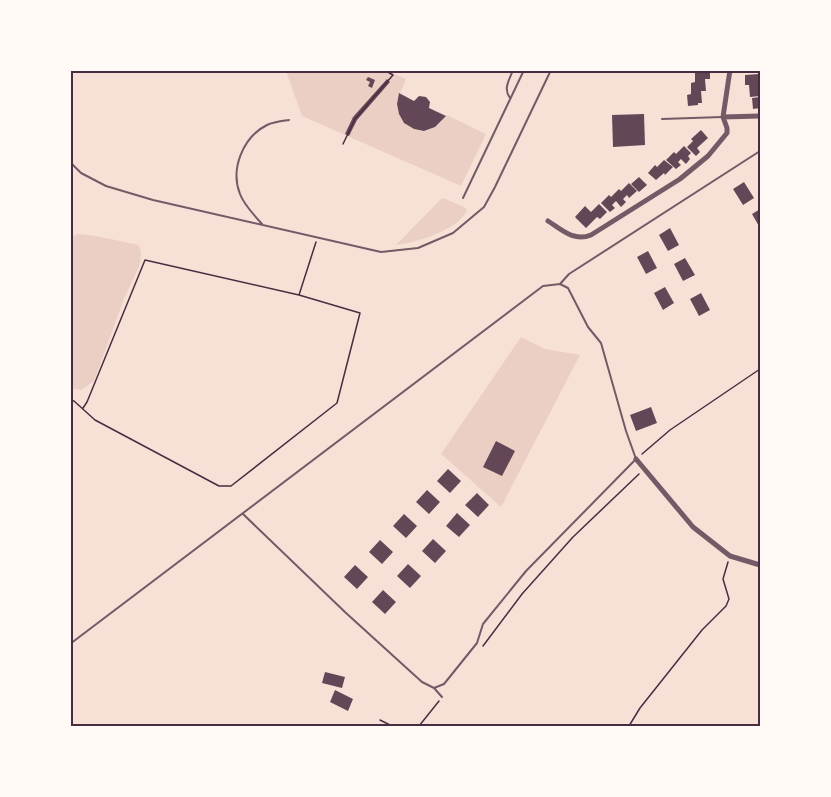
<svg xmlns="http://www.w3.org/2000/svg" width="831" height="797" font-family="'Exo 2',sans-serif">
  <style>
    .green { fill: #ebcfc5 }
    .building { fill: #644757 }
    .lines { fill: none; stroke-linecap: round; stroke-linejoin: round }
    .path { stroke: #4a2c40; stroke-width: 1.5 }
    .service { stroke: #755966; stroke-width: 2 }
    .minor { stroke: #755966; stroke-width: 5 }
    .neatline { fill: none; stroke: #4a2c40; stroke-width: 2 }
  </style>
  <rect width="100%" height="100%" fill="#f7e1d7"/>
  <path class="green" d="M 286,71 L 388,71 L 406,79 C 403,87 399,94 398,102 C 397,117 408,131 424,131 C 434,130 442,122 447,115 L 486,134 L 461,186 L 302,116 Z
    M 442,198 L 446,199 L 466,208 L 467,210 C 459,230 415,243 396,245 Z
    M 77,234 L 96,236 L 139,245 L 141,253 L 140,264 L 124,299 L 94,381 L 81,390 L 70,388 L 70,238 Z
    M 521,337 L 545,349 L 580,355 L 501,507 L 441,454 Z"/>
  <path class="building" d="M 710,70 L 710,79 L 705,79 L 706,91 L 701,91 L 702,103 L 698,103 L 698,105 L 688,106 L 687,95 L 691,94 L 691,83 L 695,82 L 695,71 Z
    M 759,74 L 760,96 L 750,97 L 749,85 L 745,85 L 745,75 Z
    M 368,77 L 375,80 L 372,88 L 368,86 L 370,82 L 366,80 Z
    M 387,79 L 390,82 L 357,120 L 349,136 L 345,134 L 353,117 Z
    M 399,93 L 414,101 L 419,96 L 426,97 L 430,102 L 429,108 L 446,116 L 435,127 L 424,131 L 414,129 L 404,123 L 399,114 L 397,104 Z
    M 760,97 L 760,108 L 753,109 L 752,98 Z
    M 644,114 L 645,145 L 613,147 L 612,115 Z
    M 701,130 L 708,138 L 697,148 L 700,152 L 696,156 L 687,147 L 693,141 L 691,139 Z
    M 684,146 L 691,153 L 688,156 L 690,159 L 686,164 L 681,159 L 678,162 L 681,165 L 676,169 L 666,160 L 674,152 L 676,154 Z
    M 664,160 L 673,167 L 665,175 L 664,173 L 656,180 L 648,173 L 655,165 L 657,167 Z
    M 639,177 L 647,185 L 639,192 L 631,184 Z
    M 744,182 L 754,198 L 743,205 L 733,189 Z
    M 629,183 L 637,191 L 629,198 L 627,195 L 623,199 L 626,202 L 621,207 L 616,201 L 612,205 L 615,208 L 610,212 L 601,203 L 609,195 L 611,197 L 619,189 L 621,191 Z
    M 599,204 L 607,212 L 600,219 L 597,217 L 586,228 L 575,217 L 585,206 L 591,212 Z
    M 760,209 L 760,228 L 752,214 Z
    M 670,228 L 679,245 L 668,251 L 659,235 Z
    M 648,251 L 657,268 L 646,274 L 637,257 Z
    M 685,258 L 695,275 L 683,281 L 674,264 Z
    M 665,287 L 674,303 L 663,310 L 654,293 Z
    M 701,293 L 710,310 L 699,316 L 690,299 Z
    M 651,407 L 657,423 L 636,431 L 630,415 Z
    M 496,441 L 515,451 L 502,476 L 483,467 Z
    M 448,469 L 461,481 L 450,493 L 437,481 Z
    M 427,490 L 440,502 L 429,514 L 416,502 Z
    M 477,493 L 489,505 L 478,517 L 465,505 Z
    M 457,513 L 470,525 L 459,537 L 446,526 Z
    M 404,514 L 417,526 L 406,538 L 393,526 Z
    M 433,539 L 446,551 L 435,563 L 422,551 Z
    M 380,540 L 393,552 L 382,564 L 369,552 Z
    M 408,564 L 421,576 L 410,588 L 397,576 Z
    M 355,565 L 368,577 L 357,589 L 344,577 Z
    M 383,590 L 396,602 L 385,614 L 372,602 Z
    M 325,672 L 345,677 L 342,688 L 322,683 Z
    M 335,690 L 353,699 L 348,711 L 330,702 Z"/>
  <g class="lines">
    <path class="path" d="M 343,144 L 355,119 L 393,75 L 384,70
      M 70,400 L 74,401 L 95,420 L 219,486 L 231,486 L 337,403 L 360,313 L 299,295 L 316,242
      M 83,408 L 87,402 L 145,260 L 299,295
      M 642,454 L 670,430 L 760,369
      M 483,646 L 522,594 L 573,537 L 639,474
      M 380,720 L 392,726
      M 419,726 L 439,701
      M 629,726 L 640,708 L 702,630 L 726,606 L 729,599 L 723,579 L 728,562"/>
    <path class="service" d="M 510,98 C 503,88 509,81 513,70
      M 662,119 L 722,117
      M 70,162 L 81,173 L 106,186 L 153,200 L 381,252 L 418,248 L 453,233 L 484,207 L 495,187 L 551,70
      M 463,198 L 524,70
      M 262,224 C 254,215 244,205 240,194 C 230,169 243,137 267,125 C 273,122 282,121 289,120
      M 243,514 L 346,613 L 422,682 L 434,688 L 444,684 L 477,643 L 483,624 L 526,571 L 636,459 L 626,431 L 601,343 L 588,327 L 568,288 L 560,284
      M 70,644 L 543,286 L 560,284 L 569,274 L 760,151
      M 434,688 L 442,697"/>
    <path class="minor" d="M 723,117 L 760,116
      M 548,221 C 562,230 574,242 591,235 L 680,179 L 708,156 L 727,133 L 727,128 L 723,117 L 730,70
      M 636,459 L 693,527 L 730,556 L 760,565"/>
  </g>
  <rect width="831" height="797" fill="none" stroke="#fffaf5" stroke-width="144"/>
  <rect x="72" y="72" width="687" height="653" class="neatline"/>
</svg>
